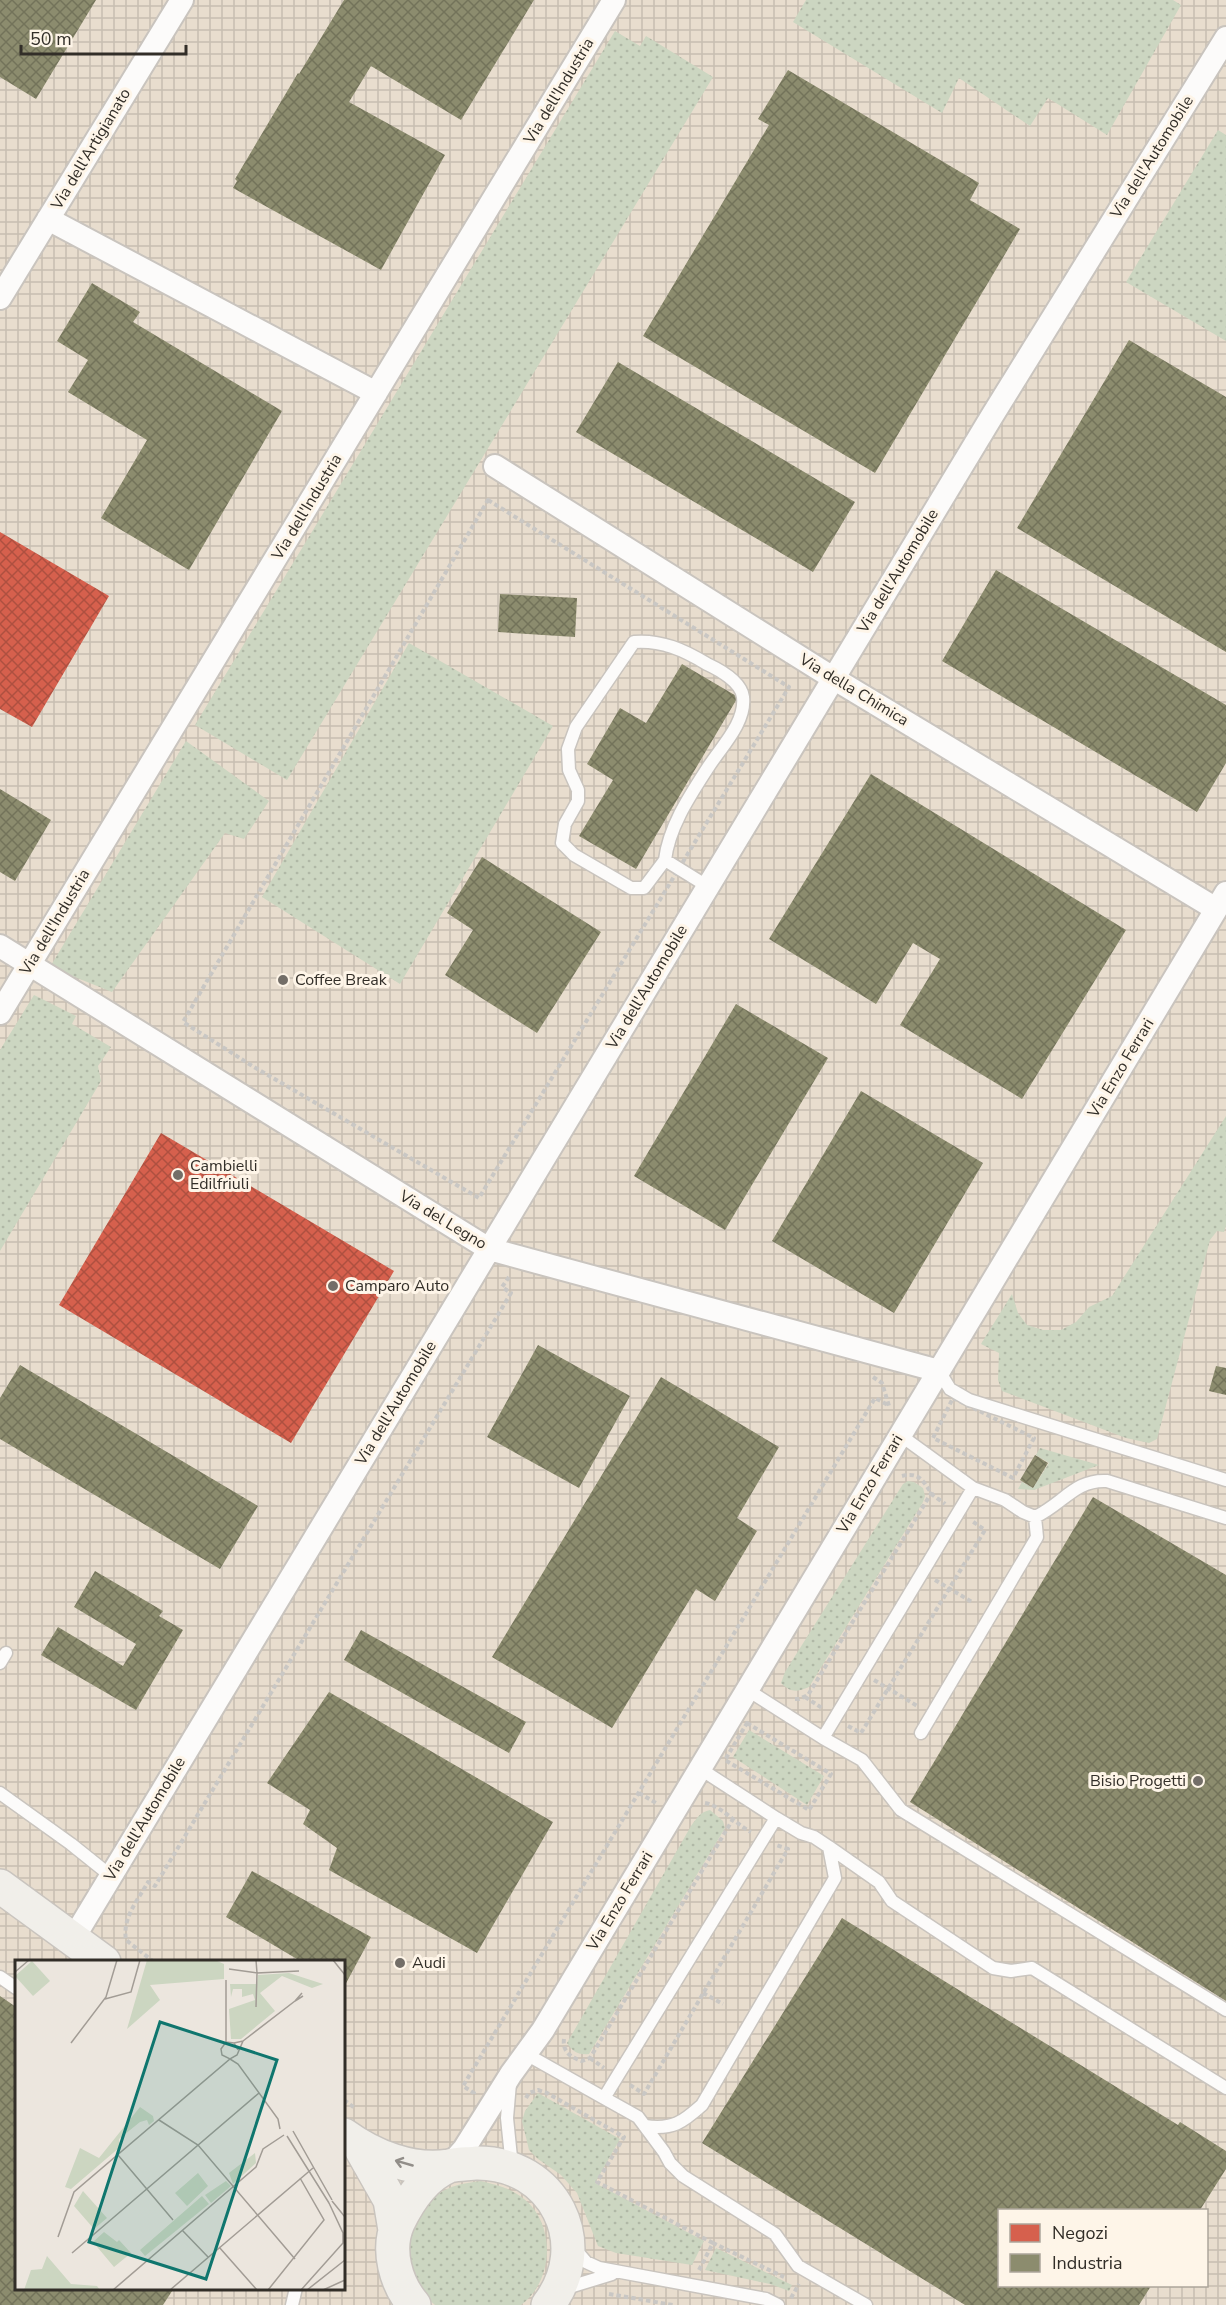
<svg xmlns="http://www.w3.org/2000/svg" width="1226" height="2305" font-family="'Nunito Sans',sans-serif">
  <style>
    .industrial { fill: url(#industrial-grid); fill-rule: evenodd }
    .grass { fill: url(#grass-dots) }
    .shops { fill: url(#shops-cross-hatch) }
    .industry { fill: url(#industry-cross-hatch) }
    .lines { fill: none; stroke-linecap: round; stroke-linejoin: round }
    .lane-casing { stroke: #c9c4be; stroke-width: 15 }
    .street-casing { stroke: #c9c4be; stroke-width: 26 }
    .secondary-casing { stroke: #c9c4be; stroke-width: 36 }
    .path { stroke: #c9c7c4; stroke-width: 4; stroke-dasharray: 4.5 3; stroke-linecap: butt }
    .lane { stroke: #fcfbfa; stroke-width: 12 }
    .street { stroke: #fcfbfa; stroke-width: 22 }
    .secondary { stroke: #f1efea; stroke-width: 33 }
    .oneway { stroke: #928e89 }
    .poi-dot { fill: #736e68; stroke: #fef5e8; stroke-width: 2 }
    .labels { text-anchor: middle; dominant-baseline: central; stroke-width: 6; stroke-linejoin: round; paint-order: stroke }
    .street-label { font-size: 16px; fill: #322e28; stroke: #fef5e8 }
    .poi-label { font-size: 16px; fill: #322e28; stroke: #fef5e8; text-anchor: start }
    .inset-road { fill: none; stroke: #a29c95; stroke-width: 1.5 }
    .view { fill: #0f766e; fill-opacity: 0.15; stroke: #0f766e; stroke-width: 3 }
    .inset-edge { fill: none; stroke: #322e28; stroke-width: 3 }
  </style>
  <defs>
    <pattern id="industrial-grid" width="8" height="8" patternUnits="userSpaceOnUse" patternTransform="scale(1.5)"><rect width="8" height="8" fill="#e8ddce"/><path d="M0 4h8M4 0v8" fill="none" stroke="#c7beb1"/></pattern>
    <pattern id="grass-dots" width="8" height="8" patternUnits="userSpaceOnUse" patternTransform="scale(1.5)"><rect width="8" height="8" fill="#ccd6c1"/><path d="M2 2h.1M6 6h.1" fill="none" stroke="#b0b8a6" stroke-width="1.8" stroke-linecap="round"/></pattern>
    <pattern id="shops-cross-hatch" width="8" height="8" patternUnits="userSpaceOnUse" patternTransform="scale(1.5)"><rect width="8" height="8" fill="#d6604d"/><path d="M0 0l8 8M0 8l8-8" fill="none" stroke="#ae5040"/></pattern>
    <pattern id="industry-cross-hatch" width="8" height="8" patternUnits="userSpaceOnUse" patternTransform="scale(1.5)"><rect width="8" height="8" fill="#8c8c6e"/><path d="M0 0l8 8M0 8l8-8" fill="none" stroke="#73735a"/></pattern>
  </defs>
  <rect width="100%" height="100%" fill="#ece6de"/>
  <path class="industrial" d="M 0,0 L 1226,0 L 1226,2305 L 0,2305 ZM 16,1962 L 344,1962 L 344,2288 L 16,2288 ZM 1000,2210 L 1206,2210 L 1206,2286 L 1000,2286 Z"/>
  <path class="grass" d="M 806,0 L 1173,0 L 1181,5 L 1107,135 L 1048,98 L 1030,126 L 959,78 L 942,113 L 793,22 Z
    M 615,31 L 640,46 L 646,36 L 713,77 L 287,780 L 195,725 Z
    M 1218,130 L 1226,135 L 1226,341 L 1126,282 Z
    M 409,643 L 553,726 L 400,984 L 262,897 Z
    M 186,741 L 269,801 L 244,839 L 225,833 L 112,992 L 50,967 Z
    M 34,995 L 76,1016 L 72,1024 L 111,1047 L 98,1066 L 101,1081 L 0,1251 L 0,1050 Z
    M 1226,1116 L 1226,1226 L 1224,1232 L 1217,1231 L 1210,1240 L 1157,1439 L 1149,1443 L 1126,1438 L 1002,1391 L 998,1380 L 999,1353 L 981,1344 L 1012,1294 L 1018,1313 L 1027,1325 L 1043,1330 L 1061,1330 L 1076,1322 L 1089,1307 L 1112,1296 Z
    M 1040,1448 L 1099,1465 L 1034,1490 L 1018,1489 L 1022,1482 L 1033,1488 L 1049,1463 L 1036,1455 Z
    M 908,1481 L 914,1482 L 923,1488 L 925,1496 L 923,1502 L 809,1687 C 797,1692 791,1693 781,1683 L 785,1672 L 903,1484 Z
    M 749,1730 L 824,1776 L 807,1805 L 733,1757 Z
    M 710,1810 L 723,1821 L 725,1828 L 589,2054 C 578,2055 573,2052 567,2043 L 691,1826 C 697,1818 700,1812 710,1810 Z
    M 538,2093 L 620,2139 L 595,2183 L 704,2241 L 692,2265 L 616,2253 L 598,2246 L 577,2193 L 561,2175 L 538,2159 L 529,2150 L 522,2121 L 525,2111 Z
    M 481,2181 C 497,2185 511,2188 524,2199 C 556,2224 554,2281 521,2305 L 435,2305 C 401,2278 399,2220 437,2195 C 450,2185 465,2183 481,2181 Z
    M 716,2248 L 792,2285 L 789,2291 L 770,2284 L 705,2270 Z"/>
  <path class="shops" d="M 0,532 L 109,596 L 32,727 L 0,709 Z
    M 161,1133 L 394,1271 L 291,1443 L 59,1305 Z"/>
  <path class="industry" d="M 0,0 L 96,0 L 36,99 L 0,77 Z
    M 344,0 L 534,0 L 461,120 L 371,66 L 349,102 L 445,155 L 381,270 L 233,188 L 237,181 L 235,179 L 298,73 L 299,74 Z
    M 788,70 L 979,183 L 970,200 L 1020,229 L 875,473 L 643,336 L 769,125 L 758,119 Z
    M 92,283 L 140,312 L 133,322 L 282,411 L 189,570 L 101,518 L 147,440 L 68,392 L 88,360 L 57,341 Z
    M 1129,340 L 1226,397 L 1226,652 L 1017,528 Z
    M 618,362 L 855,502 L 813,572 L 576,432 Z
    M 996,570 L 1226,705 L 1226,763 L 1197,812 L 942,661 Z
    M 500,594 L 577,598 L 575,637 L 498,632 Z
    M 682,664 L 738,697 L 636,869 L 579,836 L 613,780 L 587,764 L 620,708 L 646,723 Z
    M 871,774 L 1126,930 L 1022,1099 L 900,1025 L 940,959 L 913,943 L 876,1004 L 769,939 Z
    M 0,789 L 51,820 L 15,881 L 0,872 Z
    M 482,857 L 601,932 L 537,1033 L 445,975 L 473,930 L 447,913 Z
    M 736,1004 L 828,1058 L 725,1230 L 634,1176 Z
    M 861,1091 L 983,1163 L 894,1313 L 772,1241 Z
    M 538,1345 L 630,1396 L 579,1488 L 487,1437 Z
    M 20,1365 L 258,1506 L 220,1569 L 0,1439 L 0,1398 Z
    M 1216,1366 L 1226,1368 L 1226,1395 L 1209,1391 Z
    M 661,1377 L 779,1447 L 737,1518 L 757,1531 L 715,1601 L 696,1589 L 612,1728 L 492,1657 Z
    M 1035,1455 L 1048,1463 L 1033,1488 L 1020,1480 Z
    M 1093,1497 L 1226,1575 L 1226,2001 L 910,1802 Z
    M 95,1571 L 163,1611 L 159,1616 L 183,1630 L 136,1710 L 41,1655 L 58,1627 L 123,1666 L 136,1644 L 74,1607 Z
    M 361,1630 L 526,1722 L 509,1753 L 344,1660 Z
    M 329,1692 L 553,1822 L 477,1953 L 329,1870 L 337,1848 L 303,1824 L 310,1810 L 267,1783 Z
    M 252,1871 L 371,1937 L 344,1987 L 344,1962 L 302,1962 L 226,1917 Z
    M 842,1918 L 1178,2125 L 1180,2122 L 1226,2151 L 1226,2169 L 1200,2210 L 1000,2210 L 1000,2286 L 1151,2286 L 1139,2305 L 965,2305 L 702,2143 Z
    M 0,1996 L 16,2007 L 16,2288 L 174,2288 L 163,2305 L 0,2305 Z"/>
  <g class="lines">
    <g class="lane-casing">
      <path id="lane" d="M 665,860 C 669,826 691,794 709,766 C 722,746 746,722 743,697 C 741,682 720,670 707,664 C 684,650 662,640 634,642 L 576,727 L 568,749 L 569,770 L 578,790 L 578,801 L 565,824 L 562,843 L 574,855 L 631,888 L 644,888 L 665,860 L 707,886
        M 939,1371 L 950,1389 L 969,1400 L 1226,1480
        M 973,1488 L 1005,1500 L 1023,1512 L 1035,1517 C 1063,1504 1075,1479 1107,1481 L 1226,1518
        M 0,1663 L 6,1653
        M 746,1689 L 823,1738 L 973,1488 L 900,1435
        M 921,1733 L 1037,1537 L 1035,1517
        M 823,1738 L 862,1760 L 901,1810 L 1226,2010
        M 0,1793 L 71,1844 L 111,1876
        M 776,1818 L 801,1833 L 814,1837 L 829,1847 L 879,1882 L 892,1901 L 993,1968 L 1011,1971 L 1032,1968 L 1226,2088
        M 0,1977 L 16,1988
        M 526,2054 L 604,2098 L 776,1818 L 699,1768
        M 510,2083 L 507,2118 L 512,2167
        M 604,2098 L 638,2117 L 664,2152 L 670,2163 L 683,2176 L 775,2234 L 798,2266 L 866,2305
        M 645,2126 C 673,2130 683,2122 702,2105 L 835,1878 L 829,1847
        M 573,2247 L 586,2262 L 599,2268 L 766,2299 L 778,2305
        M 563,2289 L 612,2274
        M 292,2305 L 296,2288"/>
    </g>
    <g class="street-casing">
      <path id="street" d="M 48,219 L 376,393
        M 0,298 L 182,0
        M 495,466 L 833,678 L 1216,909
        M 0,946 L 489,1249 L 939,1371
        M 0,1013 L 614,0
        M 73,1939 L 992,416 L 1226,38
        M 449,2166 L 464,2149 L 511,2074 L 543,2030 L 1226,893"/>
    </g>
    <g class="secondary-casing">
      <path id="secondary" d="M 0,1886 L 104,1962
        M 344,2135 C 373,2156 412,2172 449,2166
        M 360,2147 L 390,2200 L 395,2230
        M 414,2305 C 396,2284 386,2250 398,2223 C 408,2202 425,2176 449,2166 C 456,2164 468,2164 476,2163 C 554,2162 595,2244 548,2305"/>
    </g>
    <path class="path" d="M 488,500 L 789,687 L 479,1198 L 254,1067 L 183,1022 Z
      M 873,1377 L 882,1383 L 889,1406
      M 953,1398 L 1034,1438 L 1013,1478 L 933,1438 Z
      M 902,1476 C 921,1471 924,1484 933,1495 C 936,1498 942,1501 945,1504
      M 935,1580 L 972,1602
      M 874,1680 L 919,1707
      M 805,1697 L 822,1708
      M 795,1699 L 799,1699 L 808,1695 L 932,1492
      M 747,1723 L 831,1774 L 809,1810 L 725,1760 Z
      M 848,1726 L 861,1733 L 985,1530 L 972,1521
      M 639,1793 L 656,1803
      M 705,1803 C 724,1807 735,1824 751,1832
      M 154,1962 L 126,1940 C 122,1918 138,1900 148,1882 L 155,1886 L 511,1293 L 502,1287 L 509,1277
      M 703,1993 L 723,2004
      M 564,2039 C 562,2052 572,2058 582,2061 L 590,2058 L 733,1819
      M 590,2058 L 604,2068
      M 630,2085 L 644,2094 L 788,1849 L 776,1845
      M 474,2094 L 474,2093 L 463,2086 L 875,1398 L 888,1405
      M 526,2098 L 529,2093 L 538,2090 L 547,2093 L 624,2137 L 597,2182 L 713,2243
      M 344,2100 L 356,2109
      M 699,2270 L 713,2243 L 784,2277
      M 609,2294 L 673,2305
      M 791,2298 L 799,2284"/>
    <use href="#lane" class="lane"/>
    <use href="#street" class="street"/>
    <use href="#secondary" class="secondary"/>
  </g>
  <defs><path id="oneway-shaft" d="M-6 0H5M1.5-3L5.5 0L1.5 3" fill="none" stroke-width="1.6" stroke-linecap="round" stroke-linejoin="round" transform="scale(1.5)"/></defs>
  <use class="oneway" href="#oneway-shaft" transform="translate(404 2163) rotate(-164)"/>
  <g class="poi-dot">
    <circle cx="283" cy="980" r="6"/>
    <circle cx="178" cy="1175" r="6"/>
    <circle cx="333" cy="1286" r="6"/>
    <circle cx="1198" cy="1781" r="6"/>
    <circle cx="400" cy="1963" r="6"/>
  </g>
  <g class="labels">
    <g class="street-label">
      <text transform="translate(559 91) rotate(-59)">Via dell'Industria</text>
      <text transform="translate(91 149) rotate(-59)">Via dell'Artigianato</text>
      <text transform="translate(1152 157) rotate(-58)">Via dell'Automobile</text>
      <text transform="translate(307 507) rotate(-59)">Via dell'Industria</text>
      <text transform="translate(898 571) rotate(-59)">Via dell'Automobile</text>
      <text transform="translate(854 690) rotate(31)">Via della Chimica</text>
      <text transform="translate(55 922) rotate(-59)">Via dell'Industria</text>
      <text transform="translate(647 987) rotate(-59)">Via dell'Automobile</text>
      <text transform="translate(1121 1068) rotate(-59)">Via Enzo Ferrari</text>
      <text transform="translate(443 1220) rotate(31)">Via del Legno</text>
      <text transform="translate(396 1403) rotate(-59)">Via dell'Automobile</text>
      <text transform="translate(870 1484) rotate(-59)">Via Enzo Ferrari</text>
      <text transform="translate(145 1819) rotate(-59)">Via dell'Automobile</text>
      <text transform="translate(620 1901) rotate(-59)">Via Enzo Ferrari</text>
    </g>
    <g class="poi-label">
      <text x="295" y="980">Coffee Break</text>
      <text x="190" y="1166">Cambielli<tspan x="190" dy="18">Edilfriuli</tspan></text>
      <text x="345" y="1286">Camparo Auto</text>
      <text x="1186" y="1781" text-anchor="end">Bisio Progetti</text>
      <text x="412" y="1963">Audi</text>
    </g>
  </g>
  <g transform="translate(15 1960)">
    <rect width="330" height="330" fill="#ece6de"/>
    <path d="M 132,0 L 200,0 L 209,4 L 209,19 L 135,25 L 145,40 L 112,69 ZM 274,13 L 308,24 L 297,28 L 267,16 L 245,33 L 260,51 L 226,79 L 216,79 L 214,49 L 240,40 L 238,34 L 227,37 L 227,29 L 218,29 L 216,37 L 215,24 L 242,24 L 243,15 ZM 125,147 L 138,156 L 139,161 L 134,165 L 132,160 L 125,162 L 104,179 L 105,187 L 56,229 L 50,227 L 65,188 L 84,198 ZM 240,193 L 241,203 L 218,224 L 214,213 ZM 183,213 L 193,226 L 172,246 L 160,233 ZM 211,221 L 216,226 L 196,243 L 190,235 ZM 68,231 L 92,258 L 79,269 L 59,246 ZM 187,236 L 194,244 L 130,296 L 125,290 ZM 89,272 L 102,282 L 104,280 L 116,293 L 99,307 L 78,282 ZM 32,296 L 56,324 L 82,326 L 85,330 L 9,330 L 16,310 L 27,309 Z" fill="#ccd6c1"/>
    <path d="M 17,1 L 35,21 L 18,36 L 0,16 Z" fill="#ccd6c1"/>
    <path class="inset-road" d="M 318,0 L 330,15M 214,9 L 242,13 L 241,0M 0,12 L 14,0M 211,20 L 211,82M 287,33 L 280,41 L 288,36M 90,39 L 116,32 L 125,0M 241,47 L 242,13 L 284,11M 228,81 L 280,41M 56,83 L 91,37 L 102,0M 219,83 L 228,81 L 222,95 L 215,99 L 207,95 L 206,89 L 211,82 L 219,83 L 223,90M 144,160 L 183,185 L 280,299M 278,171 L 317,240M 272,176 L 314,243M 103,195 L 158,260M 317,241 L 330,257M 167,270 L 193,297M 43,277 L 59,232 L 215,99 L 223,104 L 263,159 L 265,169M 204,287 L 242,330M 57,293 L 244,133M 98,330 L 241,207 L 248,189 L 269,175M 155,330 L 298,208M 253,330 L 309,260 L 285,218M 286,330 L 328,283 L 328,273 L 314,243M 292,330 L 330,300M 308,330 L 330,320"/>
    <path class="view" d="M 145,62 L 262,100 L 191,319 L 74,282 Z"/>
    <rect width="330" height="330" class="inset-edge"/>
  </g>
  <rect x="998" y="2209" width="210" height="78" fill="#fef5e8" stroke="#aca59b" stroke-width="1.5"/>
  <rect x="1010" y="2224" width="30" height="18" fill="#d6604d" stroke="#aca59b" stroke-width="1.5"/>
  <text x="1052" y="2239" font-size="18" fill="#322e28">Negozi</text>
  <rect x="1010" y="2254" width="30" height="18" fill="#8c8c6e" stroke="#aca59b" stroke-width="1.5"/>
  <text x="1052" y="2269" font-size="18" fill="#322e28">Industria</text>
  <path d="M21 45v9h165v-9" fill="none" stroke="#322e28" stroke-width="3"/>
  <text x="30" y="45" font-size="18" fill="#322e28" stroke="#fef5e8" stroke-width="4.5" paint-order="stroke">50 m</text>
</svg>
